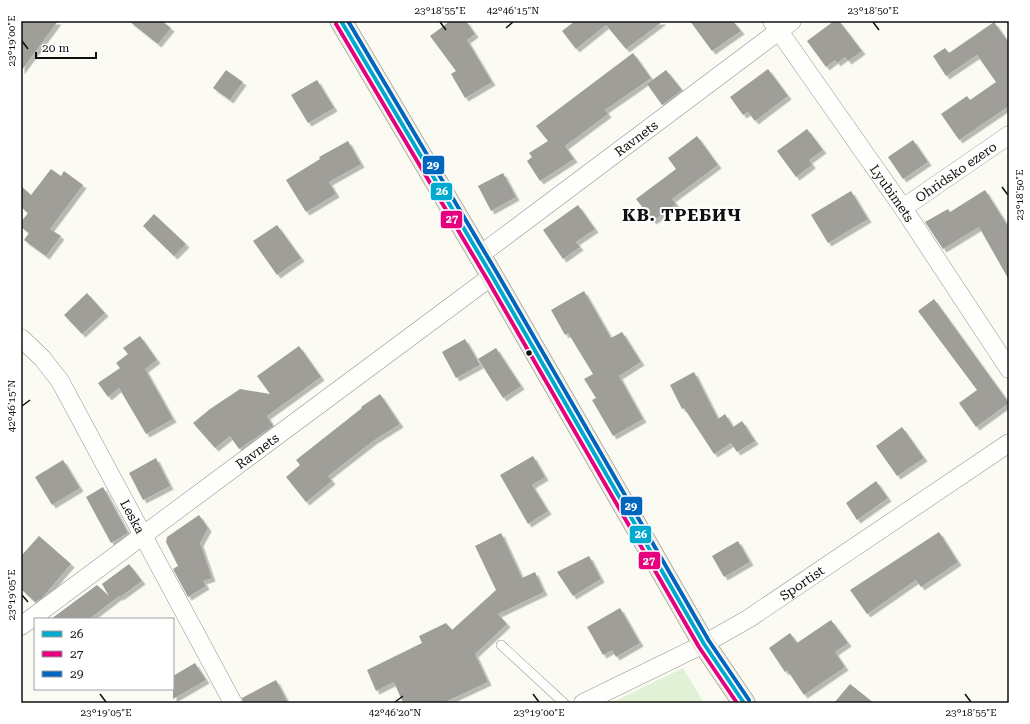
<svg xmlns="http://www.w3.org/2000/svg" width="1030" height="724" font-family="'Roboto Serif',serif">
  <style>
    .green { fill: #e1f1d5 }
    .building { fill: #9f9e99; filter: url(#shadow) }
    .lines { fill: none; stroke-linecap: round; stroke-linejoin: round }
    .service-casing { stroke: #959592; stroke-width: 10 }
    .minor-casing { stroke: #959592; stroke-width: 19 }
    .primary-casing { stroke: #83837f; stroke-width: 23 }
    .service { stroke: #fefefd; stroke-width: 9 }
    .minor { stroke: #fefefd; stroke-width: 18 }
    .primary { stroke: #ebeada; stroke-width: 22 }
    .bus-1-casing { stroke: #fff; stroke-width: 7 }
    .bus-2-casing { stroke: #fff; stroke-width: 7 }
    .bus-3-casing { stroke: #fff; stroke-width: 7 }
    .bus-1 { stroke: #00a9ce; stroke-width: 4 }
    .bus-2 { stroke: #e5007d; stroke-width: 4 }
    .bus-3 { stroke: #0065bd; stroke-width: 4 }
    .ticks { fill: none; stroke: #0f0f0f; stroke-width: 1.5 }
    .bus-dot { fill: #0f0f0f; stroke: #fff; stroke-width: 1.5 }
    .labels { text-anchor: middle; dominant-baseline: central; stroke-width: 4; stroke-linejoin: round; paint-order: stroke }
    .street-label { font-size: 13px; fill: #0f0f0f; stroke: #fff }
    .district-label { font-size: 17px; font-weight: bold; letter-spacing: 1px; fill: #0f0f0f; stroke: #fff }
    .line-badge { stroke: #fff; stroke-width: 1.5 }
    .badge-label { font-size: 11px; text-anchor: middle; font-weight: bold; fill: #fff }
    .neatline { fill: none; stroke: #0f0f0f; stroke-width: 1.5 }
    .ticks-label { font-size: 10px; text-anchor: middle; fill: #0f0f0f }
  </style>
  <defs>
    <filter id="shadow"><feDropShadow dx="3.5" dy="3.5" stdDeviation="0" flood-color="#0004"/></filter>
  </defs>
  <rect width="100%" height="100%" fill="#fbfbf4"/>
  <path class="green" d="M 683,668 L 704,703 L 611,703 Z"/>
  <path class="building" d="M 21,21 L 58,21 L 21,71 Z
    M 129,21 L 162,21 L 171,28 L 158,44 Z
    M 450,21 L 466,21 L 475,34 L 467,40 L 492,82 L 465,98 L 451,74 L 456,71 L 430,36 Z
    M 575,21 L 663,21 L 626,49 L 606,25 L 576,49 L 562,31 Z
    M 690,21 L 733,21 L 741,31 L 712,51 Z
    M 834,21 L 839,21 L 862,51 L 848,61 L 845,57 L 837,63 L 835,60 L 826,67 L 807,41 Z
    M 994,22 L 1009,43 L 1009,106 L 959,140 L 941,114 L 967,96 L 970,100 L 996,82 L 977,55 L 946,76 L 933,56 L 945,48 L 949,53 Z
    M 633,53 L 651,78 L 605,110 L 608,114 L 565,146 L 574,159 L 540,181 L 527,161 L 532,157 L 529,153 L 548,141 L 536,126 Z
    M 768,69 L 788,96 L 755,121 L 748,112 L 743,115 L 730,97 Z
    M 226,70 L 243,82 L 230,100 L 213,88 Z
    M 666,70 L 682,90 L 662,105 L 647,84 Z
    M 317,80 L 334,108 L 308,123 L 291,95 Z
    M 807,129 L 823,150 L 809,160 L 812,165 L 796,177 L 777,151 Z
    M 697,136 L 718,165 L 672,199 L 676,204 L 653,221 L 636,199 L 676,169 L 668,158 Z
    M 913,140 L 928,162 L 903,179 L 888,157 Z
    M 348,141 L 361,164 L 329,182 L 336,194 L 306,212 L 286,180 L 320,159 L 319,157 Z
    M 51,169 L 61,176 L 64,171 L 83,185 L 50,229 L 61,236 L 46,256 L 24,240 L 29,233 L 21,227 L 21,222 L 28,213 L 21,207 L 21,186 L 31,195 Z
    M 503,173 L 516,197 L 491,211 L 478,186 Z
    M 985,190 L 1009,228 L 1009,280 L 979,227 L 943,249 L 925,222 L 948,209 L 950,212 Z
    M 851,191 L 868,219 L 828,243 L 811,215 Z
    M 578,205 L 595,229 L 576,242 L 580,247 L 563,259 L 543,230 Z
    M 154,214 L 186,244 L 174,256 L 143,226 Z
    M 277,225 L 301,258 L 277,275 L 253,241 Z
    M 584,291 L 611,338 L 622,332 L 641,362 L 619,376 L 643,419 L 613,436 L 592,400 L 596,398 L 584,379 L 593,374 L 568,333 L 565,335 L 551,310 Z
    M 87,293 L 105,313 L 82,334 L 64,315 Z
    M 934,299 L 1009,403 L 976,427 L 959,403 L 977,390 L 918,311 Z
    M 140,336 L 157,360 L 145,369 L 173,419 L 146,434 L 119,388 L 108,397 L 98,383 L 120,368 L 116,363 L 128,354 L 123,348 Z
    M 465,339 L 480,365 L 456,378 L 442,352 Z
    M 299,346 L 321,377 L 267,416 L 273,426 L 239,449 L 230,436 L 215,448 L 193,423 L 210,409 L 240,389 L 270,394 L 257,376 Z
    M 496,348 L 521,386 L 503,398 L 478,359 Z
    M 694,372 L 718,419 L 725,414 L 733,427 L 742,421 L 755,441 L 737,452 L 731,443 L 714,454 L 684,408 L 682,409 L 670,385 Z
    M 380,394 L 400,424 L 373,441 L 328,476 L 332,481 L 306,502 L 286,477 L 300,465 L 296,460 L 362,408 L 361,407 Z
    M 902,427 L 924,458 L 897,476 L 876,446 Z
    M 533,456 L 545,477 L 532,485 L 548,511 L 528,524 L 500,475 Z
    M 156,458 L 170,486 L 143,500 L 129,473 Z
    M 63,460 L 80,488 L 52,505 L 35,477 Z
    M 876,481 L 888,498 L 857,520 L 846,503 Z
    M 103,487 L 128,533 L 111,543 L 86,497 Z
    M 199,515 L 208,528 L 200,543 L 212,578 L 203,581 L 206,586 L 188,597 L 173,569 L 178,566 L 166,542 L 167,537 Z
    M 939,532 L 958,562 L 921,587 L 916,580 L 867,614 L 850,590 Z
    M 501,533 L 522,578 L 535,572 L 544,592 L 498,614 L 507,624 L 475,654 L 488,682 L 443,703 L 403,703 L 394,682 L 376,691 L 367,670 L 422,643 L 419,636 L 446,623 L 452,630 L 496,590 L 475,546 Z
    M 39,536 L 71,564 L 42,598 L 35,602 L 22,590 L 22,555 Z
    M 738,541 L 750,562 L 724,577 L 712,556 Z
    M 589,556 L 601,579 L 573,596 L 557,572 Z
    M 129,564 L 142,581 L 120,597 L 119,596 L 89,619 L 51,619 L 97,585 L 109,596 L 102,584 Z
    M 620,608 L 640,643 L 616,657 L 612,650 L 603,655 L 587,627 Z
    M 831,620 L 848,643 L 835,652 L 845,667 L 804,695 L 787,670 L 785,672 L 769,648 L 790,633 L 797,643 Z
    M 195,663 L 206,680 L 173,699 L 173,676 Z
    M 276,680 L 288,703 L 243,703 L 242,698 Z
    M 850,684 L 874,703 L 834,703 Z"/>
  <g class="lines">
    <g class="service-casing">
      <path id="service" d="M 501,645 L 564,703"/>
    </g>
    <g class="minor-casing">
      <g id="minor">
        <path id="s1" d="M 772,21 L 903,208 L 1009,369"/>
        <path id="s2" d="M 903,208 L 1009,135"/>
        <path id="s3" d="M 480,255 L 792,21"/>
        <path id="s4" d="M 21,338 L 42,358 L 60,381 L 233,703"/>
        <path id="s5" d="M 21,626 L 492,276"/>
        <path id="s6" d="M 583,703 L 704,644 L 748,619 L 1009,443"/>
      </g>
    </g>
    <g class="primary-casing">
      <path id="primary" d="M 341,21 L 492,276 L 704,644 L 744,703"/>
    </g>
    <use href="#service" class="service"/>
    <use href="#minor" class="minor"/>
    <use href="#primary" class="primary"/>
    <g class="bus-1-casing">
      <path id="bus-1" d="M 341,21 L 492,276 L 704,644 L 744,703"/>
    </g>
    <g class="bus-2-casing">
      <path id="bus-2" d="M 336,24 L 487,279 L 699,647 L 737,703"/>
    </g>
    <g class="bus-3-casing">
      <path id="bus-3" d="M 348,21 L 497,273 L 709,641 L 749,700"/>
    </g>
    <use href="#bus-1" class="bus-1"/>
    <use href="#bus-2" class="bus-2"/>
    <use href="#bus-3" class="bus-3"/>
  </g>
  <path class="ticks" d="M 440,22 L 446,30M 873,22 L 879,30M 506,28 L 513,22M 22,41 L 28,49M 1002,187 L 1008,195M 22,406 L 30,400M 22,595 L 28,602M 100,694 L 106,702M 533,694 L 539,702M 965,694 L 971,702M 395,702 L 403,696"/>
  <circle class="bus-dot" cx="529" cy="353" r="3.5"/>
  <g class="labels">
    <g class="street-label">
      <text stroke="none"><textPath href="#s3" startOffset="195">Ravnets</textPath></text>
      <text stroke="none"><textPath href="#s2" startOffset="64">Ohridsko ezero</textPath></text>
      <text stroke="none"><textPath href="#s1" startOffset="210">Lyubimets</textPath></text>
      <text stroke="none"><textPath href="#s5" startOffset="294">Ravnets</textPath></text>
      <text stroke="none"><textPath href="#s4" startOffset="212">Leska</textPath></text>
      <text stroke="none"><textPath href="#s6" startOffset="250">Sportist</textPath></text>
    </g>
    <g class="district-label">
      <text x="682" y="215">КВ. ТРЕБИЧ</text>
    </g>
  </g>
  <g class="line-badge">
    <rect x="422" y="155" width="23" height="20" rx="4" fill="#0065bd"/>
    <rect x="430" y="182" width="23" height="19" rx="4" fill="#00a9ce"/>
    <rect x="440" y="210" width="23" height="19" rx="4" fill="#e5007d"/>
    <rect x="620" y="496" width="23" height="20" rx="4" fill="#0065bd"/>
    <rect x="629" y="525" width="23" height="19" rx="4" fill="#00a9ce"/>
    <rect x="638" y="551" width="23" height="19" rx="4" fill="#e5007d"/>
  </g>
  <g class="badge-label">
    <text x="433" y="169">29</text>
    <text x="442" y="195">26</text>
    <text x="452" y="223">27</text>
    <text x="631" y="510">29</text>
    <text x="641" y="538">26</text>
    <text x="649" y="565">27</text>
  </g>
  <rect width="1030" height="724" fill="none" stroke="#ffffff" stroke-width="44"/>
  <rect x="34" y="618" width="140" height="72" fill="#ffffff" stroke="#9f9f9f"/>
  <rect x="42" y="631" width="20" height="6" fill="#00a9ce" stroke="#9f9f9f"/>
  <text x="70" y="638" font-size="12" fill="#0f0f0f">26</text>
  <rect x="42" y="651" width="20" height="6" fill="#e5007d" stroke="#9f9f9f"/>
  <text x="70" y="658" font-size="12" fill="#0f0f0f">27</text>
  <rect x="42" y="671" width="20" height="6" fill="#0065bd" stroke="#9f9f9f"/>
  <text x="70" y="678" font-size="12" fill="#0f0f0f">29</text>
  <path d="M36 52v6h60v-6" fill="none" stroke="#0f0f0f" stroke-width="2"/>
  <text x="42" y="52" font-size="12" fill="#0f0f0f" stroke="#ffffff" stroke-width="3" paint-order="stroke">20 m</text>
  <rect x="22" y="22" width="986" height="680" class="neatline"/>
  <g class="ticks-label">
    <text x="440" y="14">23°18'55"E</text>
    <text x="513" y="14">42°46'15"N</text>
    <text x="873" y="14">23°18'50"E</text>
    <text transform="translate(11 41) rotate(-90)" y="4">23°19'00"E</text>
    <text transform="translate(1019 195) rotate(-90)" y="4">23°18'50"E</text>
    <text transform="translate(11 406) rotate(-90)" y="4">42°46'15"N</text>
    <text transform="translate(11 595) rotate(-90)" y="4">23°19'05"E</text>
    <text x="106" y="716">23°19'05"E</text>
    <text x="395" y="716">42°46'20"N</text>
    <text x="539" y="716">23°19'00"E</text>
    <text x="971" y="716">23°18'55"E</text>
  </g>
</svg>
